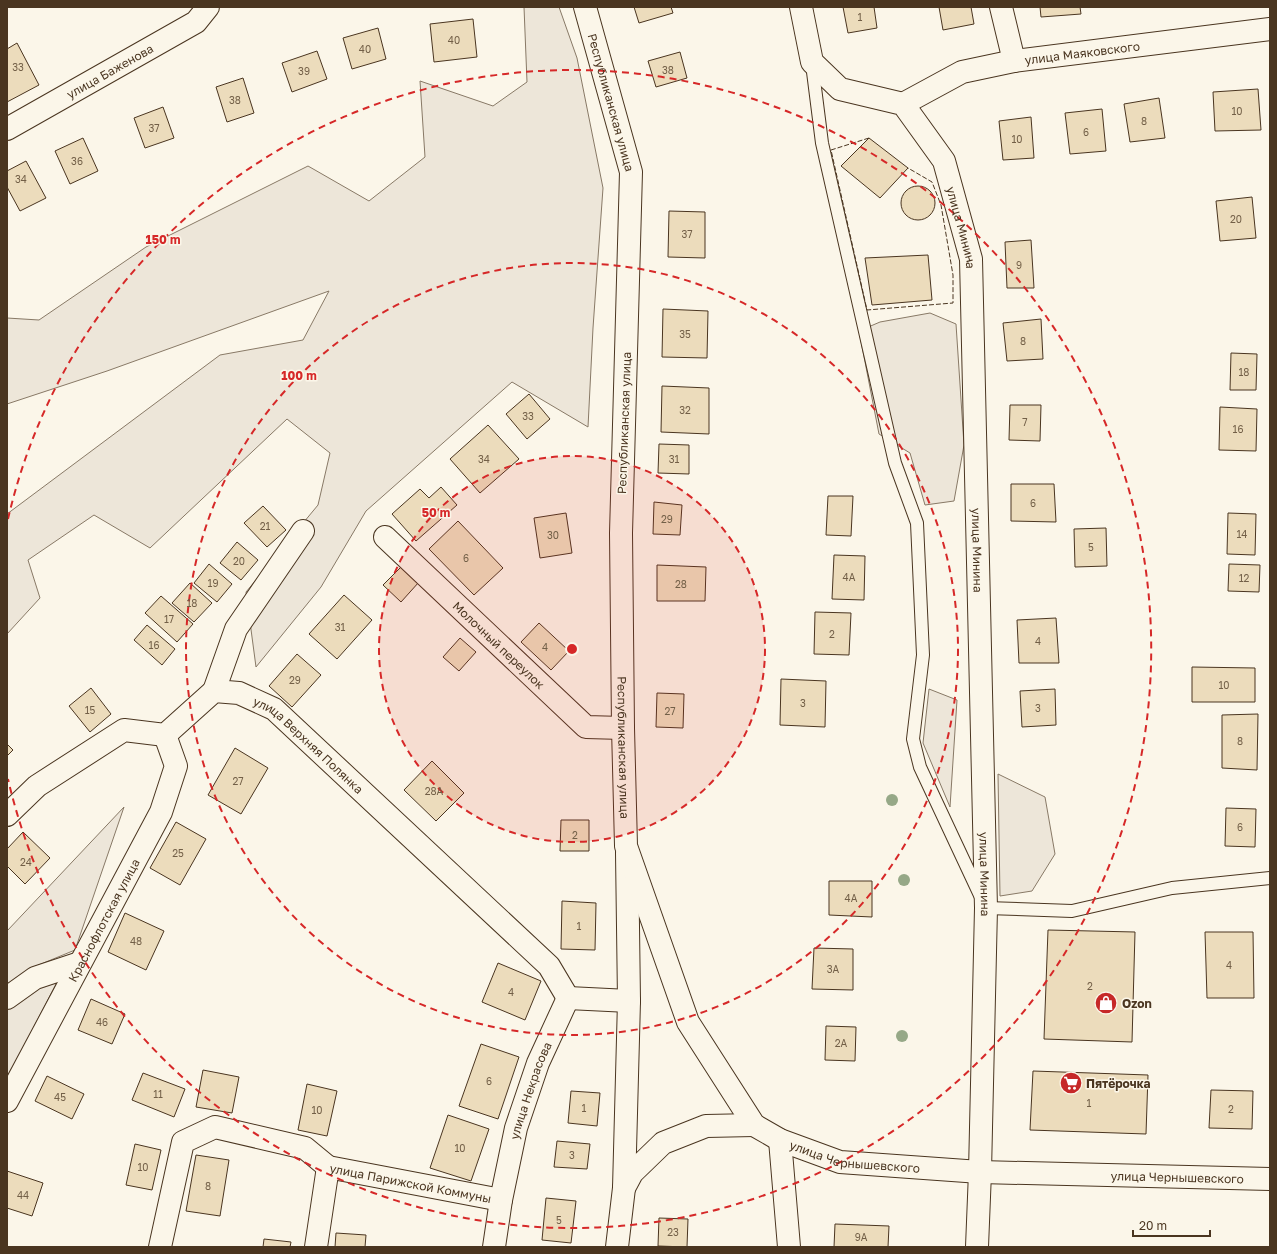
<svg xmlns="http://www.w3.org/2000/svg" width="1277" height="1254" font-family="'Golos Text',sans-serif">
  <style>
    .green { fill: #ede6d9; stroke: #887966 }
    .building { fill: #ecdcbc; stroke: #4a3520 }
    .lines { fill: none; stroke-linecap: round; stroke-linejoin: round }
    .lane-casing { stroke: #4a3520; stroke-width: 14 }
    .street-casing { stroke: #4a3520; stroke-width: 24 }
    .secondary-casing { stroke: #4a3520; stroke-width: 24 }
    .lane { stroke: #fbf6e9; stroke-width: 12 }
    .street { stroke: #fbf6e9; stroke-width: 22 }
    .secondary { stroke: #fbf6e9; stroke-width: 22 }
    .fence { stroke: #4a3520; stroke-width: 1; stroke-dasharray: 5 2; stroke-linecap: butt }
    .tree { fill: #96a887 }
    .ring { fill: none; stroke: #d62828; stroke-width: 2; stroke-dasharray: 7 5 }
    .labels { text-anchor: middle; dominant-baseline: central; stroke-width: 3; stroke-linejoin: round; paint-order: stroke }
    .number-label { font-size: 10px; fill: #725f47 }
    .street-label { font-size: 12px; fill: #4a3520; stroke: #fbf6e9 }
    .poi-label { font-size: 12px; font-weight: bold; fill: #4a3520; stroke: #fbf6e9; text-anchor: start }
    .centre { fill: #d62828; stroke: #fbf6e9; stroke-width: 2 }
    .ring-label { font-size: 12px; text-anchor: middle; font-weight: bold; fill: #d62828; stroke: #fbf6e9; stroke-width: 3; stroke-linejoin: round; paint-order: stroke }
  </style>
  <rect width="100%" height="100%" fill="#fbf6e9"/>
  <path class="green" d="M 524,7 L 559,7 L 577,58 L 603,188 L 593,328 L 588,427 L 512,382 L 366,511 L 321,587 L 256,667 L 246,592 L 318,505 L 330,453 L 287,419 L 150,548 L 94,515 L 28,560 L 40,598 L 7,634 L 7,514 L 220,355 L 303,340 L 329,291 L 107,371 L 7,404 L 7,318 L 39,320 L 146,247 L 308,166 L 369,201 L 425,157 L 420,81 L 493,106 L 527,82 Z
    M 930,313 L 956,324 L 964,445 L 954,501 L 925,505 L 910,453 L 879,434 L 859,331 L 880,322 Z
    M 929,689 L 957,700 L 950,807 L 923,743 Z
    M 998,774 L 1045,797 L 1055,854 L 1032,891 L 1000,896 Z
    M 124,807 L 75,950 L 29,969 L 56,984 L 7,1079 L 7,931 Z"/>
  <path class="building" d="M 634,7 L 671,7 L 673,13 L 639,23 Z
    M 843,7 L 874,7 L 877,28 L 848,33 Z
    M 939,7 L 971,7 L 974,24 L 943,30 Z
    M 1040,7 L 1080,7 L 1081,14 L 1041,17 Z
    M 473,19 L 477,57 L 434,62 L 430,24 Z
    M 378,28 L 386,59 L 352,69 L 343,38 Z
    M 17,43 L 39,85 L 7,102 L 7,49 Z
    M 317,51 L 327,79 L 292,92 L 282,63 Z
    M 680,52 L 687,78 L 656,87 L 648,61 Z
    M 243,78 L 254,113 L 227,122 L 216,87 Z
    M 1258,89 L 1261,130 L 1215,131 L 1213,92 Z
    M 1159,98 L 1165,138 L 1130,142 L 1124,104 Z
    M 163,107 L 174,138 L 145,148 L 134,118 Z
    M 1102,109 L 1106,151 L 1070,154 L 1065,113 Z
    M 1031,117 L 1034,158 L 1003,160 L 999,121 Z
    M 83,138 L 98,171 L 70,184 L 55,151 Z
    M 869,138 L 908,168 L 880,198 L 841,166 Z
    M 26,161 L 46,198 L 20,211 L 7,187 L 7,171 Z
    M901 203a17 17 0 1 1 34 0a17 17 0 1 1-34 0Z
    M 1252,197 L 1256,238 L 1220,241 L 1216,201 Z
    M 669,211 L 705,212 L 705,258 L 668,257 Z
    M 1031,240 L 1034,288 L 1007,288 L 1005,242 Z
    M 928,255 L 932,300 L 872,305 L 865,258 Z
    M 663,309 L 708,311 L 707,358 L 662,357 Z
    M 1041,319 L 1043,359 L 1007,361 L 1003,323 Z
    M 1231,353 L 1257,354 L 1256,390 L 1230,390 Z
    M 662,386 L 709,388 L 709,434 L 661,432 Z
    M 529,394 L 550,419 L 527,439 L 506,414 Z
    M 1010,405 L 1041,405 L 1040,441 L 1009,440 Z
    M 1220,407 L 1257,409 L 1256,451 L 1219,450 Z
    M 488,425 L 519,459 L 480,493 L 450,459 Z
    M 659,444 L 689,445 L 689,474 L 658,473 Z
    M 1011,484 L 1054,484 L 1056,522 L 1011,521 Z
    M 441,487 L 457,505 L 416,541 L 392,514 L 420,489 L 429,498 Z
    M 828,496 L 853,496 L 851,536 L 826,535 Z
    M 654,502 L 682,505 L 680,535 L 653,534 Z
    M 263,506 L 286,530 L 267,547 L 244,523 Z
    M 566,513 L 572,553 L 540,558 L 534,518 Z
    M 1228,513 L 1256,514 L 1255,555 L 1227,554 Z
    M 458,521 L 503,568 L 474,595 L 429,549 Z
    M 1106,528 L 1107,566 L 1075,567 L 1074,529 Z
    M 237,542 L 258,560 L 241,580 L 220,563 Z
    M 834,555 L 865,556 L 864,600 L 832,599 Z
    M 209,564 L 232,584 L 217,602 L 194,583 Z
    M 1229,564 L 1260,565 L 1259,592 L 1228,591 Z
    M 657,565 L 706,567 L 705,601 L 657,601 Z
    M 402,566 L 419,582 L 401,602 L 383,585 Z
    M 190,583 L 212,603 L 194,622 L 172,603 Z
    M 344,595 L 372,620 L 337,659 L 309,634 Z
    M 161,596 L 193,624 L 177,642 L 145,613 Z
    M 815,612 L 851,613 L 849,655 L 814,654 Z
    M 1056,618 L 1059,663 L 1019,663 L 1017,620 Z
    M 539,623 L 569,651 L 551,670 L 521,642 Z
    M 147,625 L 175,649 L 162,665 L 134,640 Z
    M 460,638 L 476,652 L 459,671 L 443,657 Z
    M 297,654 L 321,675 L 292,707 L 269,686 Z
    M 1192,667 L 1255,668 L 1255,702 L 1192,702 Z
    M 781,679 L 826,681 L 825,727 L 780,725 Z
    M 91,688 L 111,714 L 90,732 L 69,706 Z
    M 1055,689 L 1056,725 L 1022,727 L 1020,691 Z
    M 657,693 L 684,694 L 683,728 L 656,727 Z
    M 1258,714 L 1257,770 L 1222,768 L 1222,715 Z
    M 7,744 L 13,750 L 7,756 Z
    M 235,748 L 268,768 L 241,814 L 208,795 Z
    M 432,761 L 464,793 L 436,821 L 404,790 Z
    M 1226,808 L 1256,809 L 1255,847 L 1225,846 Z
    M 561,820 L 589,820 L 589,851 L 560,851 Z
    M 176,822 L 206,839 L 180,885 L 150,868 Z
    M 23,832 L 50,858 L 25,884 L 7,866 L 7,849 Z
    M 829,881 L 872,881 L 872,917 L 829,915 Z
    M 562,901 L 596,903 L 595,950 L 561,949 Z
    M 125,913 L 164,931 L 146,970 L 108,952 Z
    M 1048,930 L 1135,932 L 1132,1042 L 1044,1039 Z
    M 1205,932 L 1253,932 L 1254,998 L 1207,998 Z
    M 814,948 L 853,949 L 853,990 L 812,989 Z
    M 498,963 L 541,981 L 525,1020 L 482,1002 Z
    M 91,999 L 125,1014 L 112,1044 L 78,1030 Z
    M 826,1026 L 856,1027 L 855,1061 L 825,1060 Z
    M 481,1044 L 519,1057 L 498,1119 L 459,1106 Z
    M 203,1070 L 239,1077 L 232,1113 L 196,1107 Z
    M 1033,1071 L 1148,1075 L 1146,1134 L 1030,1130 Z
    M 143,1073 L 185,1089 L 174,1117 L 132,1100 Z
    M 47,1076 L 84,1094 L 72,1119 L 35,1101 Z
    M 307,1084 L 337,1091 L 327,1136 L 298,1130 Z
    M 1211,1090 L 1253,1091 L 1252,1129 L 1209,1128 Z
    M 571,1091 L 600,1093 L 597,1126 L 568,1123 Z
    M 448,1115 L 489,1129 L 471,1181 L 430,1168 Z
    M 557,1141 L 590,1144 L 587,1169 L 554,1167 Z
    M 135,1144 L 161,1150 L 152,1190 L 126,1185 Z
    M 196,1155 L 229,1160 L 220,1216 L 186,1211 Z
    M 7,1171 L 43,1183 L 32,1216 L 7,1208 Z
    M 546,1198 L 576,1201 L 571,1243 L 542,1240 Z
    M 659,1218 L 688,1219 L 687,1247 L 658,1246 Z
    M 835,1224 L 889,1226 L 888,1247 L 834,1247 Z
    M 336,1233 L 366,1235 L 365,1247 L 335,1247 Z
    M 264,1239 L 291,1242 L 290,1247 L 263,1247 Z"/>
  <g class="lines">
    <g class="lane-casing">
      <path id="lane" d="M 812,64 L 822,143 L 895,463 L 917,523 L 923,655 L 913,739 L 920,767 L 986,908 L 1072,911 L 1172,888 L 1270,878"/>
    </g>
    <g class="street-casing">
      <g id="street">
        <path id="s1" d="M 801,7 L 812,62 L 840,89 L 903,104 L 944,161 L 971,259 L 986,908 L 980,1172 L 977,1247"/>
        <path d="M 1001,7 L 1014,61"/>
        <path id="s2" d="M 903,104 L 962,72 L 1014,61 L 1270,29"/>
        <path id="s3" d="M 7,129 L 196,22 L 208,7"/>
        <path id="s4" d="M 385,537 L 586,727 L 623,728"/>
        <path d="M 214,691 L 236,629 L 303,531"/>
        <path id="s5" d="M 7,815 L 37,786 L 124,730 L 165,735 L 214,691 L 239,693 L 274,709 L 549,966 L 568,998"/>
        <path d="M 7,998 L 35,978 L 80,963"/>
        <path d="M 568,998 L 629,1001"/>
        <path id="s6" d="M 7,1101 L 161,812 L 176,766 L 165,735"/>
        <path d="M 780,1140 L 789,1247"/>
        <path d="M 624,1188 L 632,1173 L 663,1143 L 706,1126 L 754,1125"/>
        <path d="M 160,1247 L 183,1142 L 215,1127 L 305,1148 L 328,1167"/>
        <path id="s7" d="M 316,1247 L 328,1167 L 501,1200"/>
        <path id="s8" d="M 494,1247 L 501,1200 L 516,1128 L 538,1063 L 568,998"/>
        <path d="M 617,1247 L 624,1188 L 629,1001 L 627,853"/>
      </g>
    </g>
    <g class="secondary-casing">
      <g id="secondary">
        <path id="s9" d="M 585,7 L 631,172 L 621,533 L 623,728 L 626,846 L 688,1022 L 754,1125 L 780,1140 L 840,1162 L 980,1172 L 1270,1179"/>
      </g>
    </g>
    <use href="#lane" class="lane"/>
    <use href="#street" class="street"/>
    <use href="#secondary" class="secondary"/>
    <path class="fence" d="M 869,138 L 831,150 L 867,310 L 953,303 L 953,275 L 941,205 L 932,182 L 908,168"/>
  </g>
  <g class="tree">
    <circle cx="892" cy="800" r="6"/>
    <circle cx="904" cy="880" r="6"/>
    <circle cx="902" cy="1036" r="6"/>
  </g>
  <circle cx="572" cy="649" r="193" fill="#d62828" fill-opacity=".12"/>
  <g class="ring">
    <circle cx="572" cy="649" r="193"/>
    <circle cx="572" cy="649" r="386"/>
    <path d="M8 519A579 579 0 1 1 8 779"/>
  </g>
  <defs>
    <g id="shop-disc" transform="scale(1.15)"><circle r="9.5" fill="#c62828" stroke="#fbf6e9"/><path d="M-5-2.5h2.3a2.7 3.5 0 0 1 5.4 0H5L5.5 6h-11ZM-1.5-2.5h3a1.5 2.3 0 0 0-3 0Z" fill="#fff"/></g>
    <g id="supermarket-disc" transform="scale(1.15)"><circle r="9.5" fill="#c62828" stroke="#fbf6e9"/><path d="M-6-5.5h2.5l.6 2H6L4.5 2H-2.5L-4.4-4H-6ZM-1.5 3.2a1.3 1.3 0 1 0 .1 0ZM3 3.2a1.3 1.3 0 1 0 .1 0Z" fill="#fff"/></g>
  </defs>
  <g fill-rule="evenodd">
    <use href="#shop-disc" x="1106" y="1003"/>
    <use href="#supermarket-disc" x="1071" y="1083"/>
  </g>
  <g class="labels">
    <g class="number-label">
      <text x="860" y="17">1</text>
      <text x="454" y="40">40</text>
      <text x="365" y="49">40</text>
      <text x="18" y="67">33</text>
      <text x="668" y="70">38</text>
      <text x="304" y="71">39</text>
      <text x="235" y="100">38</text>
      <text x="1237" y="111">10</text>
      <text x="1144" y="121">8</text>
      <text x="154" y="128">37</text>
      <text x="1086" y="132">6</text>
      <text x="1017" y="139">10</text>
      <text x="77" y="161">36</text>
      <text x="21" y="179">34</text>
      <text x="1236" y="219">20</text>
      <text x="687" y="234">37</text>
      <text x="1019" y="265">9</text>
      <text x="685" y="334">35</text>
      <text x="1023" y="341">8</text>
      <text x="1244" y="372">18</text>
      <text x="685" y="410">32</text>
      <text x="528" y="416">33</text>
      <text x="1025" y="422">7</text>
      <text x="1238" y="429">16</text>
      <text x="484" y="459">34</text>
      <text x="674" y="459">31</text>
      <text x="1033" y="503">6</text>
      <text x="667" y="519">29</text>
      <text x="265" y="526">21</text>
      <text x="1242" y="534">14</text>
      <text x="553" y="535">30</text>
      <text x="1091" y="547">5</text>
      <text x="466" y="558">6</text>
      <text x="239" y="561">20</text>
      <text x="849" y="577">4А</text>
      <text x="1244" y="578">12</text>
      <text x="213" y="583">19</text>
      <text x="681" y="584">28</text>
      <text x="192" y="603">18</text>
      <text x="169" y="619">17</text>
      <text x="340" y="627">31</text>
      <text x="832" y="634">2</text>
      <text x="1038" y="641">4</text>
      <text x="154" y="645">16</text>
      <text x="545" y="647">4</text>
      <text x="295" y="680">29</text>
      <text x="1224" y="685">10</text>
      <text x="803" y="703">3</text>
      <text x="1038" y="708">3</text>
      <text x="90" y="710">15</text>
      <text x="670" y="711">27</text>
      <text x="1240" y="741">8</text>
      <text x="238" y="781">27</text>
      <text x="434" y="791">28А</text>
      <text x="1240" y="827">6</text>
      <text x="575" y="835">2</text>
      <text x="178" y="853">25</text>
      <text x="26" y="862">24</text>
      <text x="851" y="898">4А</text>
      <text x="579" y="926">1</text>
      <text x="136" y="941">48</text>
      <text x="1229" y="965">4</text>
      <text x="833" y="969">3А</text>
      <text x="1090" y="986">2</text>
      <text x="511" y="992">4</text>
      <text x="102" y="1022">46</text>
      <text x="841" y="1043">2А</text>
      <text x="489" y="1081">6</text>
      <text x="158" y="1094">11</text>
      <text x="60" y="1097">45</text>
      <text x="1089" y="1103">1</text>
      <text x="584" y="1108">1</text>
      <text x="1231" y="1109">2</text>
      <text x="317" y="1110">10</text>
      <text x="460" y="1148">10</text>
      <text x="572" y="1155">3</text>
      <text x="143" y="1167">10</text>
      <text x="208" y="1186">8</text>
      <text x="23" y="1195">44</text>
      <text x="559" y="1220">5</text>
      <text x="673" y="1232">23</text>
      <text x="861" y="1237">9А</text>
    </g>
    <g class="street-label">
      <text stroke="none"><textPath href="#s2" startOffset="189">улица Маяковского</textPath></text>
      <text stroke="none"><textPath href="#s3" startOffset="118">улица Баженова</textPath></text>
      <text stroke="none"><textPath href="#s9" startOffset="99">Республиканская улица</textPath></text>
      <text stroke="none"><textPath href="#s1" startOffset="299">улица Минина</textPath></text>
      <text transform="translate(624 423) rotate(-88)">Республиканская улица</text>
      <text stroke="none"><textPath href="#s1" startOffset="623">улица Минина</textPath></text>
      <text stroke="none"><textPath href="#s4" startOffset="157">Молочный переулок</textPath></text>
      <text stroke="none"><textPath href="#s5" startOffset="365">улица Верхняя Полянка</textPath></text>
      <text stroke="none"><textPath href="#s9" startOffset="747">Республиканская улица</textPath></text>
      <text stroke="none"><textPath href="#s1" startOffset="947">улица Минина</textPath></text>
      <text stroke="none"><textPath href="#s6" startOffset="205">Краснофлотская улица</textPath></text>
      <text stroke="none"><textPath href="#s8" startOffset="161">улица Некрасова</textPath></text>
      <text stroke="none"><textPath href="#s9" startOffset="1262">улица Чернышевского</textPath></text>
      <text stroke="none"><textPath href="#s9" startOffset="1586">улица Чернышевского</textPath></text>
      <text stroke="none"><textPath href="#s7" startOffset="165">улица Парижской Коммуны</textPath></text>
    </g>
    <g class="poi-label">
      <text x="1122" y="1003">Ozon</text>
      <text x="1086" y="1083">Пятёрочка</text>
    </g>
  </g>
  <circle cx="572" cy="649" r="6" class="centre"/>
  <g class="ring-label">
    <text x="163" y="244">150 m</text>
    <text x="299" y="380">100 m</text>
    <text x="436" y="517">50 m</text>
  </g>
  <rect width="1277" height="1254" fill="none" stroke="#4a3520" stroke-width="16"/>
  <path d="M1133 1230v6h77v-6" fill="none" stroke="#4a3520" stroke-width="2"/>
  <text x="1139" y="1230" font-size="12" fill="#4a3520" stroke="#fbf6e9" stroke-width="3" paint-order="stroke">20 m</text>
</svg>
